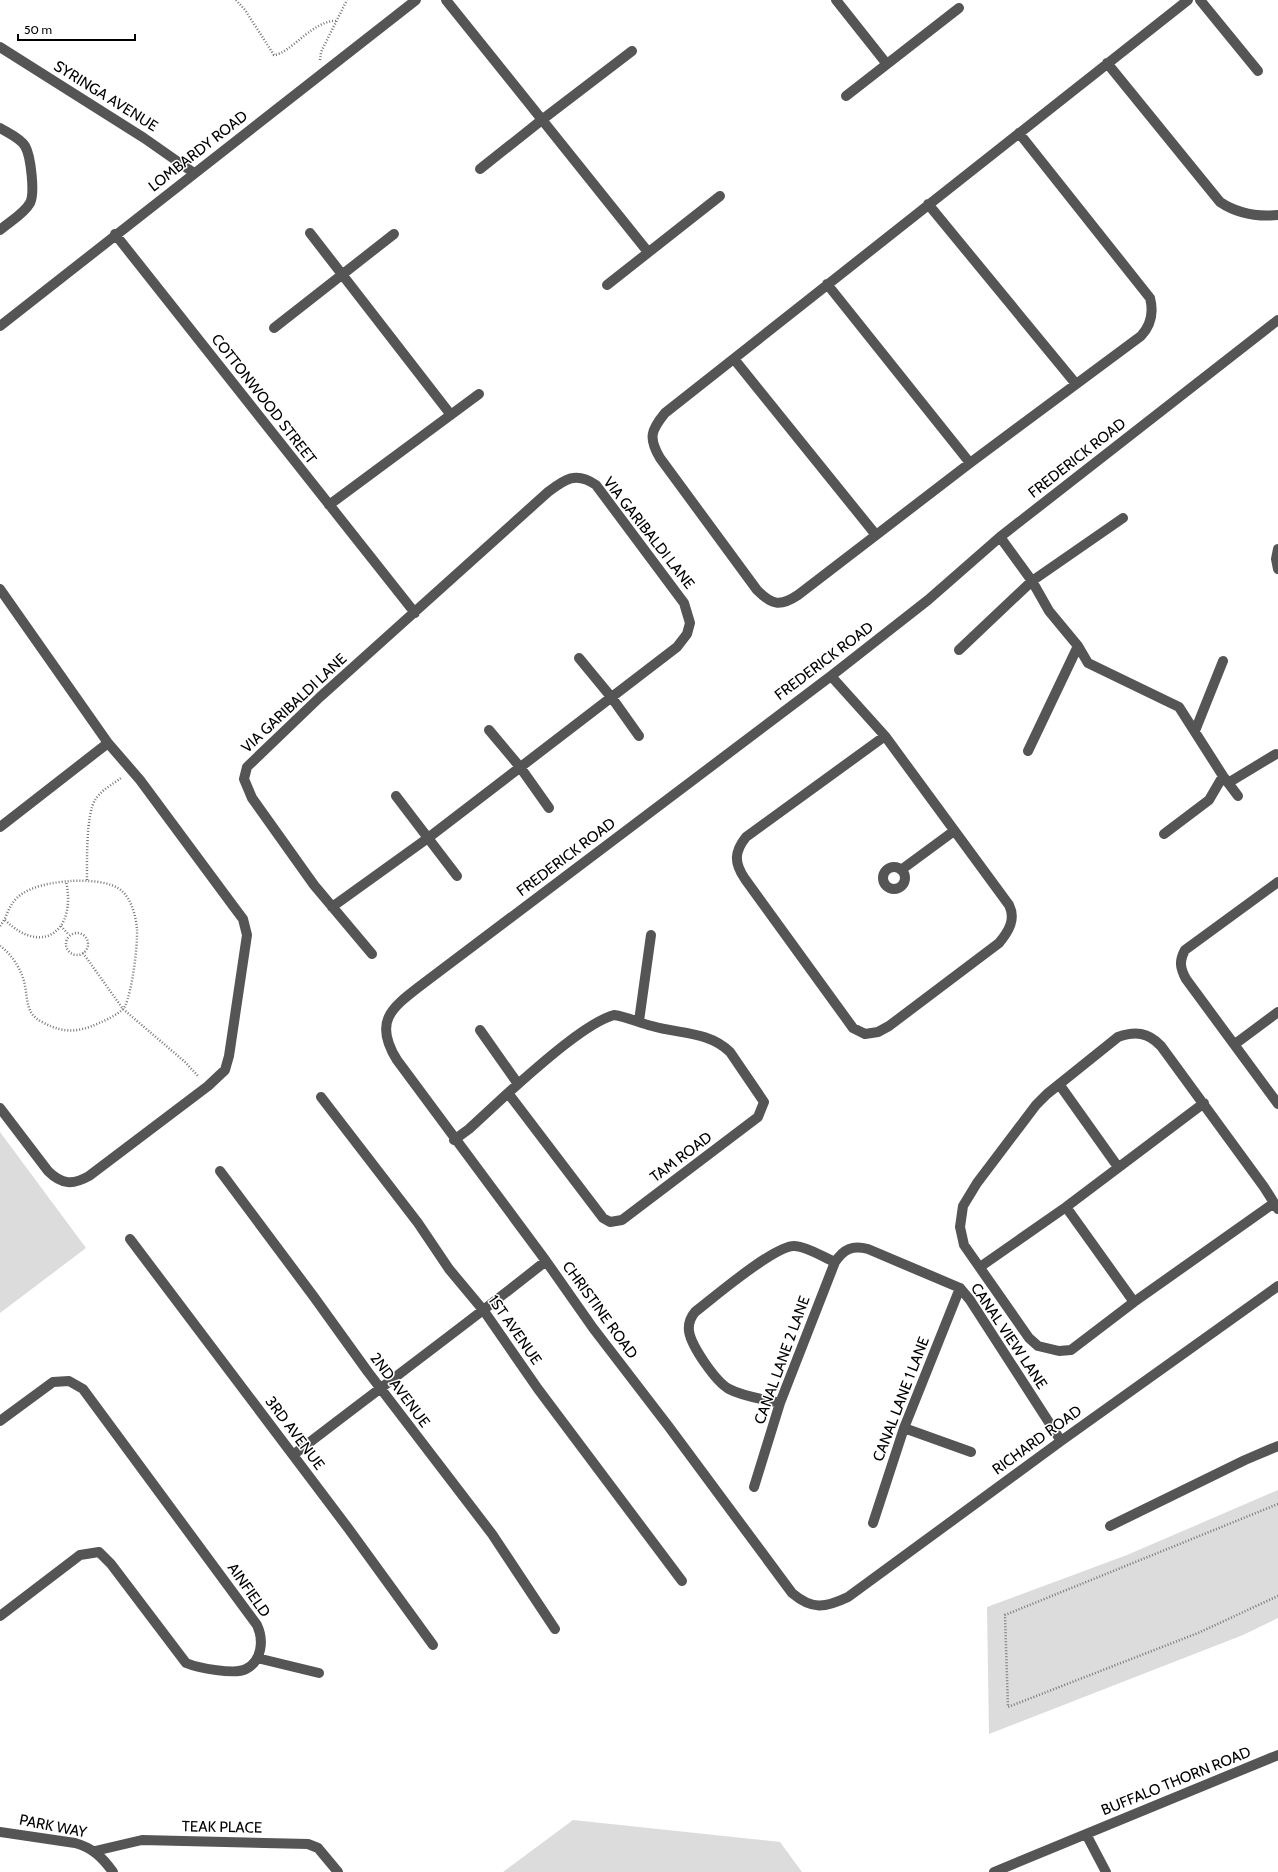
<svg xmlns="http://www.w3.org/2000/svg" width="1278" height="1872" font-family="Cabin,sans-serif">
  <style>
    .green { fill: #dcdcdc }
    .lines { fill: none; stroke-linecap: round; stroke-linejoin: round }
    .path { stroke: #777; stroke-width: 2.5; stroke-dasharray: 1 2; stroke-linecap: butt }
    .minor { stroke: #555; stroke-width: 10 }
    .labels { text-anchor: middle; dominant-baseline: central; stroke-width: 3; stroke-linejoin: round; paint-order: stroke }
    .street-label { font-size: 15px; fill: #000; stroke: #fff }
  </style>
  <rect width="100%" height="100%" fill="#fff"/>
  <path class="green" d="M 0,1132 L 86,1248 L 0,1313 Z
    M 1278,1490 L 1278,1618 L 1243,1635 L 989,1734 L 987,1607 L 1127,1555 Z
    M 573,1820 L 780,1842 L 802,1872 L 503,1872 Z"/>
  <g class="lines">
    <path class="path" d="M 236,0 L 245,10 L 274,55 C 290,54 314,19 337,21
      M 320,60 L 321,52 L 347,0
      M 87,880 C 87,861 86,815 95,800 C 101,790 113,784 121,778
      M 5,920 C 43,957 77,930 66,881
      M 0,926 C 7,918 8,906 17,898 C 29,886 54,882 71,881 C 85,880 113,881 123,892 C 132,901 136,917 137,929 C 138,945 132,992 125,1006 C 122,1012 113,1016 108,1019 C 83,1031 68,1036 42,1022 C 26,1014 28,1001 25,986 C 23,972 12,954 0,946
      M 61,926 L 69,935
      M66 944a11 11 0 1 1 22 0a11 11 0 1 1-22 0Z
      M 83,953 L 123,1009 L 185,1062 L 199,1077
      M 1278,1504 L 1005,1615 L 1008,1707 L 1198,1633 L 1278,1596"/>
    <path class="minor" d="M 446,0 L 648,252
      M 836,0 L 886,63
      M 1200,0 L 1258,71
      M 0,47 L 144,138 L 194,173
      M 1107,63 L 1220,202 C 1238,214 1257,217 1278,215
      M 846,96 L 959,8
      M 0,128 C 8,133 20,138 25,146 C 31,156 35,194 30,203 C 24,214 9,222 0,230
      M 1019,133 L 1150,298 C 1154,313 1151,325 1141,336 L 970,463 L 798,595 C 780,607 772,605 757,590 L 660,458 C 648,438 651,430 665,413 L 1188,0
      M 480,169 L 543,119 L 632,51
      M 928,204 L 1076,384
      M 310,233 L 451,415
      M 115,234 L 415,613
      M 827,284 L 970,463
      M 607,285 L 720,196
      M 1278,320 L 1000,537 L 928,600 L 831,676 L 424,983 C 393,1007 372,1020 397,1060 L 546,1261 L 593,1328 L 669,1427 L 792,1593 C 812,1610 825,1608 848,1597 L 1061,1441 L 1278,1286
      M 0,326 L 416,0
      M 274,328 L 394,234
      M 734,359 L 876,535
      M 329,505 L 479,394
      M 1000,537 L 1032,581 L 1049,611 L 1078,646 L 1088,663 L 1179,707 L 1223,776 L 1238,796
      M 1278,549 L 1276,559 L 1278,569
      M 0,589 L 108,743 L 140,780 L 234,907 L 243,919 L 247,935 L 229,1056 L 225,1070 L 208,1086 L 89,1176 C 73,1185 62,1185 48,1171 L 0,1108
      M 959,650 L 1032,581 L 1123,518
      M 579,658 L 612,698 L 639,736
      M 831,676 L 885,736 L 1009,905 C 1016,919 1009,931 999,943 L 889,1026 L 878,1032 L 865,1034 L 853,1028 L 745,879 C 734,863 734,852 746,837 L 885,736
      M 489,730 L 520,767 L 549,808
      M 1195,731 L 1223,661
      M 1028,751 L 1078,646
      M 1228,783 L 1276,754
      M 396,796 L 457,876
      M 0,827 L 108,743
      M 1164,834 L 1209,800 L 1223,776
      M883 878a11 11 0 1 1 22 0a11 11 0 1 1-22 0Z
      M 901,870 L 954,831
      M 1278,882 L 1185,950 C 1179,961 1180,968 1186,979 L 1278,1104
      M 332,907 L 428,838 L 677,647 L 687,634 L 690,623 L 684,603 L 596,485 C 576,471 565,479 548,492 L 320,697 L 247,767 L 244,779 L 252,798 L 314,885 L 372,954
      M 614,1015 C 628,1017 639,1023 652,1026 C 679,1034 709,1031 730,1052 L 764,1102 L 758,1117 L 622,1220 L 610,1222 L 603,1218 L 508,1093 C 532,1072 585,1023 614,1015 Z
      M 639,1021 L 651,935
      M 480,1030 L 518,1084
      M 1235,1044 L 1278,1012
      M 1059,1084 L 1118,1167
      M 321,1097 L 418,1223 L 449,1269 L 484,1311 L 538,1389 L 682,1581
      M 454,1140 L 469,1129 L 508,1093
      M 220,1171 L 314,1297 L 368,1372 L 492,1534 L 555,1629
      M 1274,1203 L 1134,1302 L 1071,1350 L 1059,1351 L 1038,1346 L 1029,1338 L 964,1245 L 960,1227 L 963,1206 L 977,1183 L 1036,1105 L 1047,1094 L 1118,1037 C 1135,1031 1148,1032 1161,1046 L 1264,1187 L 1278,1209
      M 1066,1207 L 1134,1302
      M 130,1239 L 348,1528 L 433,1645
      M 980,1267 L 1066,1207 L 1204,1103
      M 780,1403 C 764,1399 744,1397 729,1389 C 716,1382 691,1346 689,1331 C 688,1323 690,1318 695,1312 C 713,1298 776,1244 795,1246 C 808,1247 823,1257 835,1262
      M 0,1421 L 53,1382 L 69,1381 L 83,1389 L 257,1625 C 264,1640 262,1661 246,1669 C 235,1675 198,1668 186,1663 L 111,1564 L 99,1552 L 80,1555 L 0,1616
      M 904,1428 L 971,1452
      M 293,1455 C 377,1390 463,1327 546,1261
      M 754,1487 L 780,1403 L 835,1262 C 844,1249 852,1245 868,1249 L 960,1288 L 970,1300 L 1061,1441
      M 873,1523 L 904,1428 L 960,1288
      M 1110,1526 L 1245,1460 L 1278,1446
      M 257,1658 L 319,1673
      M 0,1832 L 75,1843 C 93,1848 102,1857 113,1872
      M 1086,1834 L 1106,1872
      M 95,1851 L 142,1840 L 308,1844 L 318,1848 L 338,1872
      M 994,1872 L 1278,1755"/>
  </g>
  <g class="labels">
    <g class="street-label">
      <text transform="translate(106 96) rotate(32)">SYRINGA AVENUE</text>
      <text transform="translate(198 151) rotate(-38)">LOMBARDY ROAD</text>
      <text transform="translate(264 399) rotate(52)">COTTONWOOD STREET</text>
      <text transform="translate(1077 458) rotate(-38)">FREDERICK ROAD</text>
      <text transform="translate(649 533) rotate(52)">VIA GARIBALDI LANE</text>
      <text transform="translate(824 661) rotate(-37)">FREDERICK ROAD</text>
      <text transform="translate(294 703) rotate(-43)">VIA GARIBALDI LANE</text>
      <text transform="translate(566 857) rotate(-37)">FREDERICK ROAD</text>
      <text transform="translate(681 1157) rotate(-37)">TAM ROAD</text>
      <text transform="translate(600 1310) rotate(54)">CHRISTINE ROAD</text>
      <text transform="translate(515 1330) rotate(55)">1ST AVENUE</text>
      <text transform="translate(1009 1336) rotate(56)">CANAL VIEW LANE</text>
      <text transform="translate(782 1360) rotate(-70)">CANAL LANE 2 LANE</text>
      <text transform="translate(400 1390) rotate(53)">2ND AVENUE</text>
      <text transform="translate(901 1399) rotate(-69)">CANAL LANE 1 LANE</text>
      <text transform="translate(295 1433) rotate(53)">3RD AVENUE</text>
      <text transform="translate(1037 1440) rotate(-36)">RICHARD ROAD</text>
      <text transform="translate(249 1590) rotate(55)">AINFIELD</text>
      <text transform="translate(1176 1781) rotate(-22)">BUFFALO THORN ROAD</text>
      <text transform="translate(53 1826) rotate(11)">PARK WAY</text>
      <text transform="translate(222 1827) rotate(1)">TEAK PLACE</text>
    </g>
  </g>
  <path d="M18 34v6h117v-6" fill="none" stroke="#000000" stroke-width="2"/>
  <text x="24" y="34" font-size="12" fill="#000000" stroke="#ffffff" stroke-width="3" paint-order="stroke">50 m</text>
</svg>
